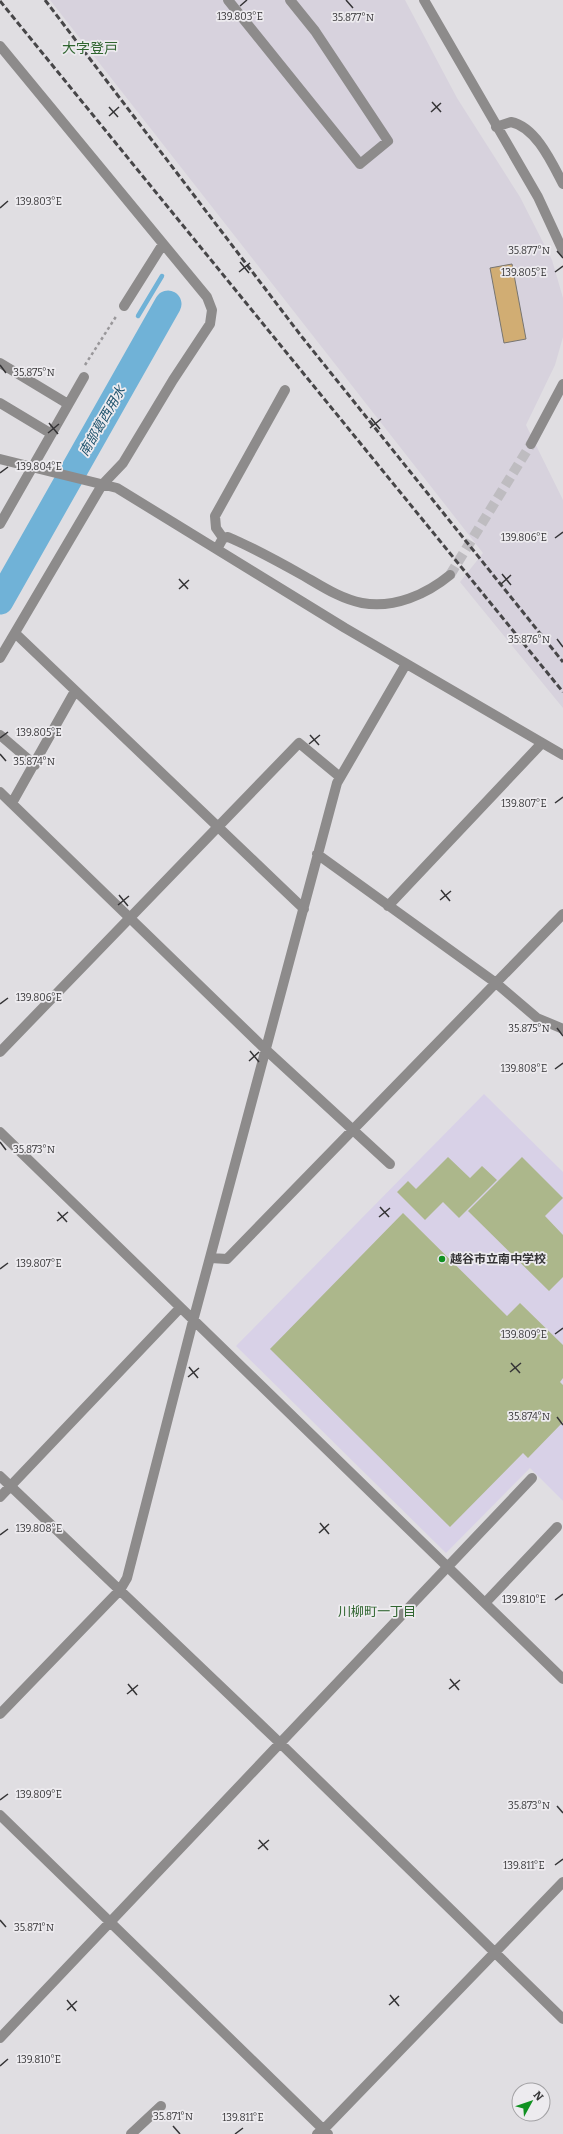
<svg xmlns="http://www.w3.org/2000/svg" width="563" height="2134" font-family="Bitter,'Noto Sans JP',serif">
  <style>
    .built { fill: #d7d2dd }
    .education { fill: #d8d1e7 }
    .green { fill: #acb78b }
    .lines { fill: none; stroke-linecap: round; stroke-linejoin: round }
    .stream { stroke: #70b2d7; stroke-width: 4.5 }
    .river { stroke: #70b2d7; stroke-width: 27 }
    .building { fill: #d1ad73; stroke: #777571 }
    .minor-tunnel { stroke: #bebcc0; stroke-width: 10; stroke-dasharray: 10 5; stroke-linecap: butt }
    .path { stroke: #99979a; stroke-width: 2.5; stroke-dasharray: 3 3; stroke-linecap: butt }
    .minor { stroke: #8d8b8b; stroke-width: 10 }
    .rail { stroke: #474648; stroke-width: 3; stroke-dasharray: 6 3; stroke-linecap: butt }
    .ticks { fill: none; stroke: #353436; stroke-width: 1.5 }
    .poi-dot { fill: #109121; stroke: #edebef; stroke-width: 1.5 }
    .labels { text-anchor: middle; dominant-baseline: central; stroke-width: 3.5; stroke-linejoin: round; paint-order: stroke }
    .poi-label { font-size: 12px; font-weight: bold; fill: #353436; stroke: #edebef; text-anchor: start }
    .water-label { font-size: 13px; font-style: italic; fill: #1f536d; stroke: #edebef }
    .neighbourhood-label { font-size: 13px; fill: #306530; stroke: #edebef }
    .quarter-label { font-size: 14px; fill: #306530; stroke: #edebef }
    .ticks-label { font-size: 10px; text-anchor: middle; fill: #353436; stroke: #edebef; stroke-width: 3.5; stroke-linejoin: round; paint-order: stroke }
  </style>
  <rect width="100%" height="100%" fill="#e0dee2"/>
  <path class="built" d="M 50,0 L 405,0 L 457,98 L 520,197 L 552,260 L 563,298 L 563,337 L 555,365 L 526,425 L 563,500 L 563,708 L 460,582 L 483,553 Z"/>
  <path class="education" d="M 484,1094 L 563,1172 L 563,1501 L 530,1468 L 446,1553 L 236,1346 Z"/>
  <path class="green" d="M 448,1157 L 470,1178 L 482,1166 L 497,1180 L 459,1218 L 443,1202 L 425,1220 L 397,1192 L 408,1181 L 416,1189 Z
    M 522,1157 L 563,1198 L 545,1216 L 563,1235 L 563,1277 L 549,1291 L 468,1211 Z
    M 403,1213 L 507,1316 L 520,1303 L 563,1345 L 563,1378 L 560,1382 L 563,1385 L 563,1422 L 528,1458 L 523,1453 L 450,1527 L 270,1349 Z"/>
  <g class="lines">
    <path class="stream" d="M 138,316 L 162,276"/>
    <path class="river" d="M 0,601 L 168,304"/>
  </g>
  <path class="building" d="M 512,264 L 526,339 L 504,343 L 490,268 Z"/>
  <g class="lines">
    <path class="minor-tunnel" d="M 450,575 L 531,444"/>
    <path class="path" d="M 85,365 L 117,315"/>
    <path class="minor" d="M 228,0 L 360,164 L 388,141 L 315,31 L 290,0
      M 424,0 L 538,197 L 563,251
      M 0,46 L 207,297 L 212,310 L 210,324 L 173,380 L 123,463 L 102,485 L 0,658
      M 496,127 L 511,122 C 536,127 552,163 563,184
      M 124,306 L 163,244
      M 0,363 L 68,404
      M 0,403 L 50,433
      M 531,444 L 563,384
      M 0,459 L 117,488 L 345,628 L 563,755
      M 0,524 L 84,377
      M 223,538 L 216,528 L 215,516 L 285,390
      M 217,549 L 223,538 L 228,537 C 254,548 279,562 304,576 C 323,587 341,599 362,603 C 394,609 427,594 450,575
      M 15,633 L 304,909
      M 0,735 L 35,765
      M 0,792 L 265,1049 L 390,1164
      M 12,803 L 75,691
      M 317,854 L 496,983 L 537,1018 L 563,1029
      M 388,906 L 542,743
      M 0,1052 L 299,743 L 340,777
      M 0,1132 L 563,1679
      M 211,1258 L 227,1259 L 563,914
      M 0,1476 L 281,1744 L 563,2019
      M 0,1497 L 180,1308
      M 485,1603 L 557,1527
      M 0,1714 L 120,1590 L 127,1578 L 193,1321 L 337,783 L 406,664
      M 0,1815 L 328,2134
      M 0,2038 L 532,1478
      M 131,2134 L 161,2106
      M 317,2134 L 324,2129 L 563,1882"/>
    <path class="rail" d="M 45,0 L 302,337 L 563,662
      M 0,1 L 563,692"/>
  </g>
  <path class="ticks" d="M 346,0 L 353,8M 240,6 L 247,0M 432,102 L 441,112M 109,107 L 118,117M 431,112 L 441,103M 109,116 L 119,107M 0,208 L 8,201M 557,251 L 563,258M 240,262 L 249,273M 239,272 L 250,263M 555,272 L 563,266M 0,365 L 6,373M 371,418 L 380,429M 49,423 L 58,434M 370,428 L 381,419M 48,433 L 59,424M 0,473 L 8,467M 555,538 L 563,532M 502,574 L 511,585M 179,579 L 188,589M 501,584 L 511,575M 179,589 L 189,580M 557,639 L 563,647M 310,735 L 319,745M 0,738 L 8,732M 309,744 L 320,735M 0,754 L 6,761M 555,803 L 563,797M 441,890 L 450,901M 119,895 L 128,906M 440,900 L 451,891M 118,905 L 129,896M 0,1004 L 8,998M 557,1028 L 563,1036M 250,1051 L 259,1062M 249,1061 L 259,1052M 555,1069 L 563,1063M 0,1142 L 6,1150M 380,1207 L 389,1217M 58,1212 L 67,1222M 379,1217 L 390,1208M 57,1221 L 68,1212M 0,1269 L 8,1263M 555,1334 L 563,1328M 511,1363 L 520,1373M 189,1367 L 198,1378M 510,1372 L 521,1363M 188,1377 L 199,1368M 557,1417 L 563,1425M 320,1523 L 329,1534M 319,1533 L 329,1524M 0,1535 L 8,1529M 555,1600 L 563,1594M 450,1679 L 459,1690M 128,1684 L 137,1695M 449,1689 L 460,1680M 127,1694 L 138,1685M 0,1800 L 8,1794M 557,1806 L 563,1813M 259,1840 L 268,1850M 258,1849 L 269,1840M 555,1865 L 563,1859M 0,1920 L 6,1927M 390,1995 L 399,2006M 67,2000 L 76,2011M 389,2005 L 399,1996M 67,2010 L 77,2001M 0,2066 L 8,2059M 173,2126 L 180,2134M 235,2134 L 243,2128"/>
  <circle class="poi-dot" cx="442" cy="1259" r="4"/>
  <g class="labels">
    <g class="poi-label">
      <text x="450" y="1259">越谷市立南中学校</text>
    </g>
    <g class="water-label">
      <text transform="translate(102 421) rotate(-60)">南部葛西用水</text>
    </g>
    <g class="neighbourhood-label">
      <text x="377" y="1611">川柳町一丁目</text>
    </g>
    <g class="quarter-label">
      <text x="90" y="48">大字登戸</text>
    </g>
  </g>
  <g class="ticks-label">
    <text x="240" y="20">139.803°E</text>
    <text x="353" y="21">35.877°N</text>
    <text x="39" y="205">139.803°E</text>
    <text x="529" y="254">35.877°N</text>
    <text x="524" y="276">139.805°E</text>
    <text x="34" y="376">35.875°N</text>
    <text x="39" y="470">139.804°E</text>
    <text x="524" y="541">139.806°E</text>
    <text x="529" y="643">35.876°N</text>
    <text x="39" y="736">139.805°E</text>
    <text x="34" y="765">35.874°N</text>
    <text x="524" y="807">139.807°E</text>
    <text x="39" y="1001">139.806°E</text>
    <text x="529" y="1032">35.875°N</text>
    <text x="524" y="1072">139.808°E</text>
    <text x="34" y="1153">35.873°N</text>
    <text x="39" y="1267">139.807°E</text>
    <text x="524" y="1338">139.809°E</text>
    <text x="529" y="1420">35.874°N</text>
    <text x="39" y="1532">139.808°E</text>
    <text x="524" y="1603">139.810°E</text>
    <text x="39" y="1798">139.809°E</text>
    <text x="529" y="1809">35.873°N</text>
    <text x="524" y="1869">139.811°E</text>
    <text x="34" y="1931">35.871°N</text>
    <text x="39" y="2063">139.810°E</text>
    <text x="173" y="2120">35.871°N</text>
    <text x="243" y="2121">139.811°E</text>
  </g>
  <g transform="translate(531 2102) rotate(50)"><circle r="19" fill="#edebef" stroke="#a3a2a5"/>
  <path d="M0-3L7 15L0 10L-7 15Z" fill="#109121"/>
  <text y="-6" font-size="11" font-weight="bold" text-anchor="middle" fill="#353436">N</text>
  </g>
</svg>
